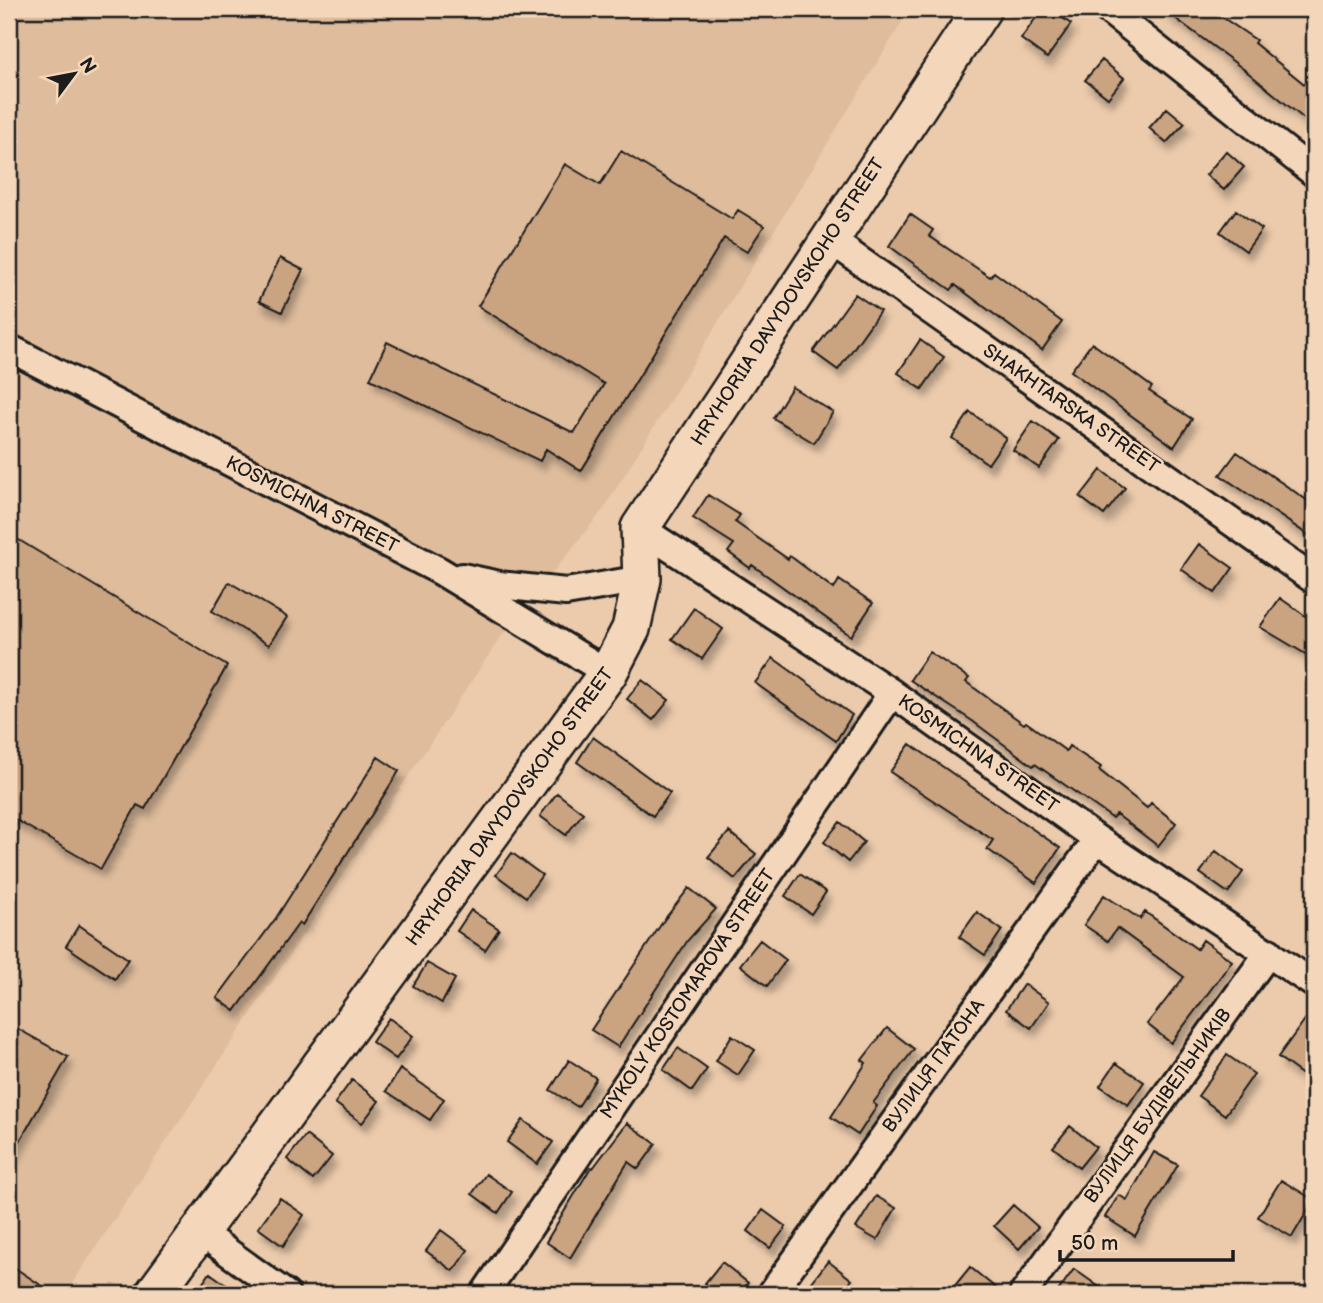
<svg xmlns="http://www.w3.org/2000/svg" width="1323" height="1303" font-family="'Balsamiq Sans',sans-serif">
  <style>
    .built { fill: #debc9c }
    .building { fill: #caa381; stroke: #1c1c1c; stroke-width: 2; filter: url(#shadow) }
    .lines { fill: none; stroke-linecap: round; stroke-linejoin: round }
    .street-casing { stroke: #1c1c1c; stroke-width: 32 }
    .secondary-casing { stroke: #1c1c1c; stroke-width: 42 }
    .street { stroke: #f4d7ba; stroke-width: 26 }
    .secondary { stroke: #f4d7ba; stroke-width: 37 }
    .labels { text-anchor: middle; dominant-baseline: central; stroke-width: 5; stroke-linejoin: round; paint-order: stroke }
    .street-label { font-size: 19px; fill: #1c1c1c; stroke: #f4d7ba }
  </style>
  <defs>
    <filter id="shadow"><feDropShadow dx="4.5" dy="8" stdDeviation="3.5" flood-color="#0004"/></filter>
  </defs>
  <rect width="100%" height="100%" fill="#eccbac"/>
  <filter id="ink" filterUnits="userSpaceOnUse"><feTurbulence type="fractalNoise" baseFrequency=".0143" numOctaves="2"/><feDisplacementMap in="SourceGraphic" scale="14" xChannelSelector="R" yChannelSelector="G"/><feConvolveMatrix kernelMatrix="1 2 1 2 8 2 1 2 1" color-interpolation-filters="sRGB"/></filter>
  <g filter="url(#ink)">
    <path class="built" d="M 9,9 L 910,9 L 603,510 L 500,638 L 65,1294 L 9,1294 Z"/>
    <path class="building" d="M 1042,9 L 1050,9 L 1071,24 L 1047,58 L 1021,39 Z
      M 1163,9 L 1210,9 L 1256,40 L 1254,43 L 1314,92 L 1314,127 L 1246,71 Z
      M 1102,60 L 1124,78 L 1108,98 L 1085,80 Z
      M 1167,108 L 1185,123 L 1166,143 L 1149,128 Z
      M 621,151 L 732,219 L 738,210 L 764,226 L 747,252 L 724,238 L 581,471 L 546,449 L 540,461 L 370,379 L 387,342 L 574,433 L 604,384 L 478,306 L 565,164 L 600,185 Z
      M 1226,151 L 1244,167 L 1224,190 L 1206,175 Z
      M 1236,210 L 1262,229 L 1246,251 L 1220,232 Z
      M 910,214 L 933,230 L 929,236 L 990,277 L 994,272 L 1062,322 L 1042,350 L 955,285 L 951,290 L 889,246 Z
      M 280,258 L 303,270 L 282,312 L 259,301 Z
      M 855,294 L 880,311 L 838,370 L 813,352 Z
      M 920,340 L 944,357 L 922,389 L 898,373 Z
      M 1092,343 L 1152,387 L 1149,391 L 1192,419 L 1174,447 L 1071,371 Z
      M 792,387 L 833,412 L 814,443 L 773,418 Z
      M 970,412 L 1006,438 L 988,464 L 952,438 Z
      M 1033,421 L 1059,440 L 1039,468 L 1013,450 Z
      M 1237,452 L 1314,505 L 1314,539 L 1220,475 Z
      M 1101,470 L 1125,488 L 1104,515 L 1080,497 Z
      M 708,495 L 740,515 L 735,522 L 788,559 L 790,556 L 834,589 L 839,580 L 873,603 L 851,636 L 752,565 L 750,568 L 728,552 L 734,544 L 693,518 Z
      M 9,534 L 227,666 L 145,809 L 137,805 L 101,869 L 9,816 Z
      M 1199,544 L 1233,568 L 1215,593 L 1181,569 Z
      M 229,582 L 287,617 L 269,645 L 212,611 Z
      M 1280,598 L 1314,622 L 1314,659 L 1260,627 Z
      M 694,608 L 723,629 L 702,659 L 672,639 Z
      M 929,652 L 969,678 L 966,682 L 1024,724 L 1026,722 L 1066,751 L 1069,746 L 1101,767 L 1099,770 L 1147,808 L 1151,803 L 1176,823 L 1158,846 L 1116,814 L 1112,818 L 1035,764 L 1033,766 L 971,720 L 910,680 Z
      M 773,658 L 852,715 L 836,741 L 755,683 Z
      M 642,680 L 669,700 L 653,720 L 627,699 Z
      M 593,737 L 670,793 L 653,816 L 577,762 Z
      M 910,744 L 1060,848 L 1036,883 L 987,849 L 993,840 L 890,772 Z
      M 378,757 L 399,771 L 302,925 L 299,923 L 235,1011 L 217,998 L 276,918 Z
      M 557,793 L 583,813 L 566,835 L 540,816 Z
      M 840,822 L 864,842 L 848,862 L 824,842 Z
      M 729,832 L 756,854 L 735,879 L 708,857 Z
      M 1216,851 L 1243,872 L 1228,893 L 1200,873 Z
      M 512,853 L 542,875 L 526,897 L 496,875 Z
      M 800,874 L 826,892 L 811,914 L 785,896 Z
      M 689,888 L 716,909 L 688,940 L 618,1047 L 591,1030 L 664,920 Z
      M 1104,895 L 1140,919 L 1145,912 L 1197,949 L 1203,940 L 1232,961 L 1171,1043 L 1147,1024 L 1184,977 L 1117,928 L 1108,941 L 1084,925 Z
      M 471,910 L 499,929 L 485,950 L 457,931 Z
      M 977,912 L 1002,930 L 985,955 L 959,937 Z
      M 79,925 L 128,959 L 115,979 L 66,946 Z
      M 760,940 L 786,960 L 767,986 L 740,965 Z
      M 427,963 L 455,979 L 442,1003 L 413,986 Z
      M 1024,984 L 1049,1002 L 1031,1028 L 1006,1010 Z
      M 1314,1007 L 1314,1083 L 1278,1057 Z
      M 389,1018 L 413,1036 L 396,1059 L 372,1042 Z
      M 9,1024 L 68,1057 L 9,1160 Z
      M 887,1028 L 914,1049 L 873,1103 L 877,1106 L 858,1135 L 831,1117 L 866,1063 L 862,1060 Z
      M 732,1035 L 755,1050 L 738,1075 L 716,1061 Z
      M 678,1048 L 707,1069 L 692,1091 L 663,1070 Z
      M 1227,1055 L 1254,1074 L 1225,1115 L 1198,1096 Z
      M 569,1060 L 596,1078 L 578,1107 L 550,1090 Z
      M 1116,1063 L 1144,1082 L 1128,1105 L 1100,1086 Z
      M 400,1069 L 444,1099 L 430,1120 L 386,1091 Z
      M 352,1080 L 379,1101 L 362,1123 L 335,1103 Z
      M 523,1120 L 553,1142 L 537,1164 L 507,1142 Z
      M 627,1123 L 656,1144 L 638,1169 L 628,1162 L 570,1258 L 546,1242 L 591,1167 L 593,1168 Z
      M 1070,1126 L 1096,1147 L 1079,1168 L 1053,1147 Z
      M 306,1135 L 332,1156 L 313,1180 L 287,1159 Z
      M 1154,1152 L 1178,1165 L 1135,1236 L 1105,1217 L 1119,1195 L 1127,1200 Z
      M 486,1174 L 512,1192 L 498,1213 L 472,1194 Z
      M 1281,1180 L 1314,1200 L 1292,1237 L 1258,1217 Z
      M 876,1196 L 896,1208 L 877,1240 L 856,1228 Z
      M 280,1198 L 304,1215 L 283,1246 L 258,1228 Z
      M 1013,1205 L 1038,1227 L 1019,1249 L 994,1226 Z
      M 763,1210 L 786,1227 L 770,1248 L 748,1231 Z
      M 441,1230 L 468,1250 L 453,1271 L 426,1251 Z
      M 828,1261 L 852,1280 L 841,1294 L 821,1294 L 809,1286 Z
      M 722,1262 L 748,1283 L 739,1294 L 718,1294 L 705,1283 Z
      M 9,1264 L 54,1294 L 9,1294 Z
      M 970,1267 L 1003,1294 L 948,1294 Z
      M 1074,1269 L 1109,1294 L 1056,1294 Z
      M 210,1273 L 239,1294 L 195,1294 Z"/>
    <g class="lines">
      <g class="street-casing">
        <path id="street" d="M 1107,9 L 1314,173
          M 829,239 L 1314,580
          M 9,348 L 440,571 L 608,673
          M 640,528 L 892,693 L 1097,839 L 1314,984
          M 462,577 L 499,585 L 566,592 L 642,579
          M 200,1232 L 286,1294
          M 484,1294 L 892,693
          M 771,1294 L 1097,839
          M 1023,1294 L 1269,952"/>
      </g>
      <g class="secondary-casing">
        <path id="secondary" d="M 154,1294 L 608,673 L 631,629 L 642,579 L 640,528 L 982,9"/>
      </g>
      <use href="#street" class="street"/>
      <use href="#secondary" class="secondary"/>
    </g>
  </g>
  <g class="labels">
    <g class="street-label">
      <text transform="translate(788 302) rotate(-57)">HRYHORIIA DAVYDOVSKOHO STREET</text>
      <text transform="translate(1071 409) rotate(35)">SHAKHTARSKA STREET</text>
      <text transform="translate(312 505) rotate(27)">KOSMICHNA STREET</text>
      <text transform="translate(978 754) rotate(35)">KOSMICHNA STREET</text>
      <text transform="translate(510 807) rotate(-54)">HRYHORIIA DAVYDOVSKOHO STREET</text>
      <text transform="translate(688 994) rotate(-56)">MYKOLY KOSTOMAROVA STREET</text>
      <text transform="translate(934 1066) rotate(-54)">ВУЛИЦЯ ПАТОНА</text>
      <text transform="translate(1158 1106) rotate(-54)">ВУЛИЦЯ БУДІВЕЛЬНИКІВ</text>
    </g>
  </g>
  <rect width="1323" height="1303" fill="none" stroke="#f4d7ba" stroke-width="35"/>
  <rect x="18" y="18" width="1288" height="1268" fill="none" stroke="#1c1c1c" stroke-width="2.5" filter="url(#ink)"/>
  <g transform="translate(74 74) rotate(58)" stroke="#f4d7ba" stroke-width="5" paint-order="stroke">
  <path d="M0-5L12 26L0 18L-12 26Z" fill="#1c1c1c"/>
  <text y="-10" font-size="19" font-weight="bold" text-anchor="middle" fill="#1c1c1c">N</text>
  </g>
  <path d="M1060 1250v10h173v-10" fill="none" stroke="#1c1c1c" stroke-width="3.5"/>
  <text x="1071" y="1250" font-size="21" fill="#1c1c1c" stroke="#f4d7ba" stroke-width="5" paint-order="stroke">50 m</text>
</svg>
